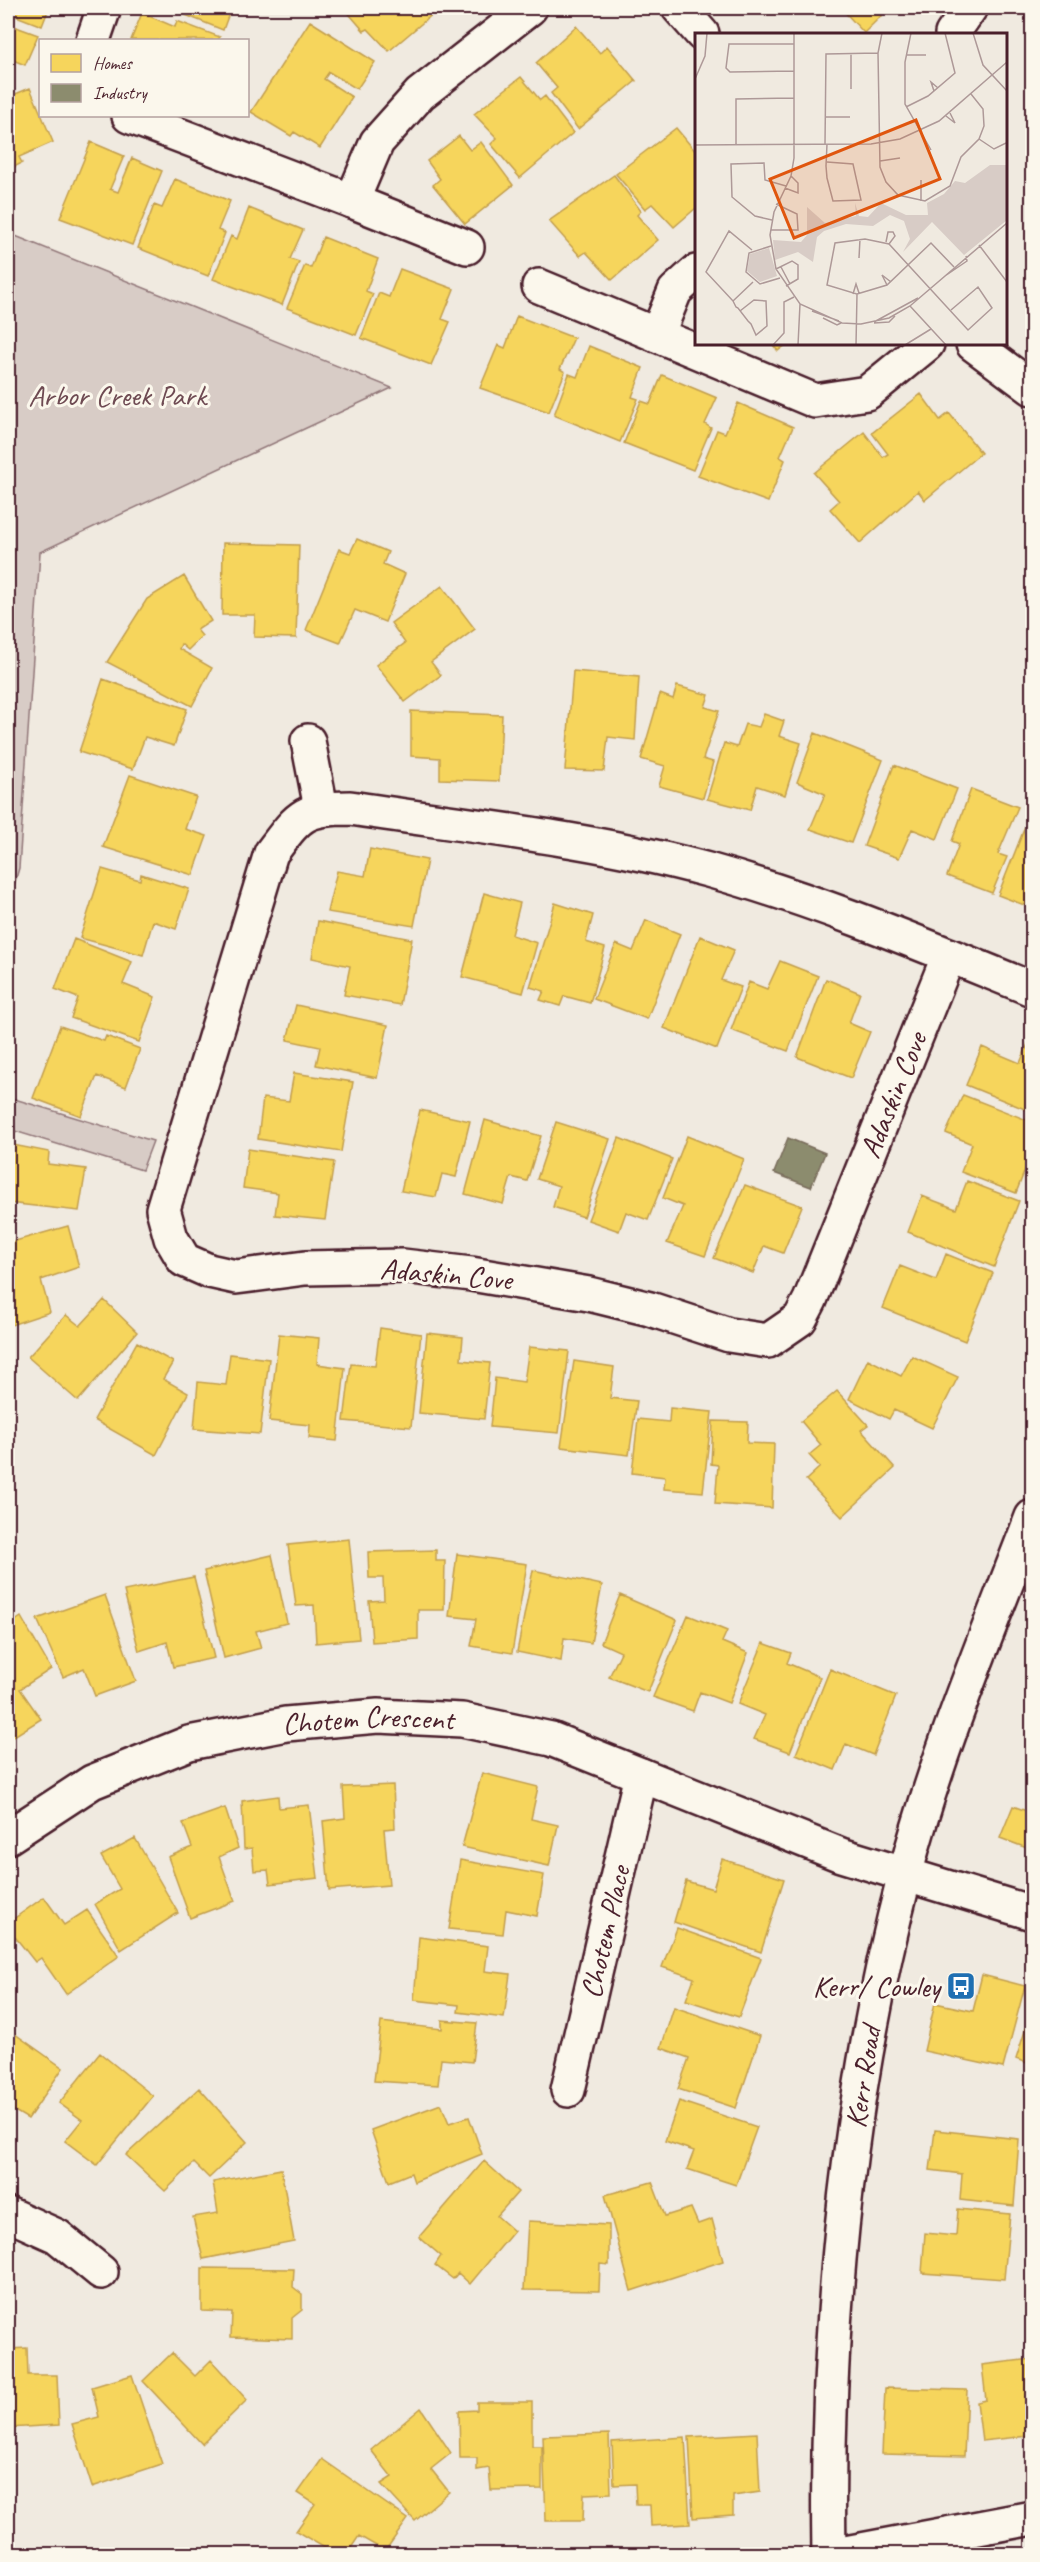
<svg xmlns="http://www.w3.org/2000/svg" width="1040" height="2562" font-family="Caveat,sans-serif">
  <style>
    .green { fill: #d8ccc6; stroke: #917678; stroke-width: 1.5 }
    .homes { fill: #f6d55c; stroke: #c29e4d; stroke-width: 1.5 }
    .industry { fill: #8c8c6e; stroke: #786b5a; stroke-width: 1.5 }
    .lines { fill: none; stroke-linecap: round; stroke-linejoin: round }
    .street-casing { stroke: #4a1f2b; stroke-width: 38 }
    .secondary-casing { stroke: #4a1f2b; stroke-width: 38 }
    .street { stroke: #fbf7ec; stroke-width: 33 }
    .secondary { stroke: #fbf7ec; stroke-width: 33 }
    .labels { text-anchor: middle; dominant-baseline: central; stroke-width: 6; stroke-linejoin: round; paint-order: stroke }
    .park-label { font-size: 30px; fill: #6e4a52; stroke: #fbf7ec }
    .street-label { font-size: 30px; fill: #4a1f2b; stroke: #fbf7ec }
    .poi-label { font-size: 30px; fill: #4a1f2b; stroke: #fbf7ec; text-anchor: end }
    .inset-road { fill: none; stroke: #ae9998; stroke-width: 1.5 }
    .view { fill: #e0560e; fill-opacity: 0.15; stroke: #e0560e; stroke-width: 3 }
    .inset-edge { fill: none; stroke: #4a1f2b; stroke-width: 3 }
  </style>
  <rect width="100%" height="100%" fill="#f0eae0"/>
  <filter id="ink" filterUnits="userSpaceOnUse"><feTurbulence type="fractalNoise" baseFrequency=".0167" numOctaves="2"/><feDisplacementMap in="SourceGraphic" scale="12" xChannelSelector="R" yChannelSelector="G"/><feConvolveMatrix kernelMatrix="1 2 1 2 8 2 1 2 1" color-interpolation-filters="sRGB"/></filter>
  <g filter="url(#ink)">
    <path class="green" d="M 8,233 L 392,388 L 40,552 L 19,868 L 8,906 Z
      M 8,1097 L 153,1141 L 142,1170 L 8,1129 Z"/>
    <path class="homes" d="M 8,8 L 49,8 L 42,26 L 11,14 L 8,23 Z
      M 180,8 L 231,8 L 223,30 L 183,14 L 184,9 Z
      M 344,8 L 429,8 L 434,13 L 389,51 L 368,29 L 364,31 Z
      M 841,8 L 889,8 L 864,33 Z
      M 142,13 L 175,27 L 177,21 L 220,37 L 218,40 L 131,40 Z
      M 310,21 L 375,62 L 357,89 L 329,72 L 324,79 L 352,97 L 320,148 L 294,132 L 291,136 L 251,112 Z
      M 8,24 L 38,35 L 25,65 L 8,58 Z
      M 576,26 L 600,53 L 607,46 L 636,81 L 578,129 L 551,93 L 557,88 L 536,63 Z
      M 521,77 L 540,100 L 545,96 L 573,133 L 520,178 L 491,144 L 497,138 L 474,114 Z
      M 30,88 L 53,142 L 19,157 L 22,163 L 8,170 L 8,97 Z
      M 676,128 L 696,152 L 696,208 L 674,227 L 652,204 L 645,209 L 616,174 Z
      M 459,136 L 470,150 L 481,142 L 513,185 L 465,224 L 433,185 L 440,179 L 427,161 Z
      M 91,142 L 124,156 L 110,189 L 118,192 L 132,158 L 162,171 L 132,245 L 60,218 Z
      M 614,175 L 641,211 L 637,215 L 658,240 L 612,280 L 586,252 L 580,256 L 549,221 Z
      M 175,179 L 230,201 L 218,230 L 225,233 L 208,276 L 138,248 L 154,205 L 162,208 Z
      M 249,208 L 303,230 L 290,259 L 299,262 L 282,305 L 213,279 L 231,236 L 237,239 Z
      M 323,237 L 378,259 L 366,291 L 373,294 L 356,335 L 287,308 L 305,265 L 311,268 Z
      M 400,269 L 454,289 L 442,319 L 450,322 L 431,365 L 361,338 L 379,293 L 389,297 Z
      M 517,316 L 574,338 L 560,369 L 565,372 L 549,412 L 480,388 L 498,345 L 505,348 Z
      M 772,344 L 787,344 L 778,351 Z
      M 589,346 L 643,368 L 632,397 L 638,399 L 620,442 L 554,415 L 569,374 L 577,377 Z
      M 662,375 L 717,398 L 705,424 L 711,428 L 693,470 L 624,443 L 641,401 L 650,404 Z
      M 921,394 L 940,420 L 949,413 L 981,453 L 925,500 L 918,491 L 860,543 L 830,509 L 839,501 L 814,473 L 864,432 L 883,457 L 888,454 L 872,433 Z
      M 738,403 L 793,427 L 780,457 L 785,460 L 768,502 L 698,476 L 717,430 L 725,433 Z
      M 357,539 L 388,552 L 383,564 L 405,574 L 385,622 L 355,610 L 340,643 L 306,630 L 339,549 L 350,553 Z
      M 223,543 L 299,545 L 296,638 L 254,637 L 255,615 L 222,615 Z
      M 184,576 L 211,621 L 197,630 L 202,636 L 188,650 L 181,644 L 179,649 L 212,668 L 192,706 L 107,662 L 147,599 Z
      M 442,586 L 475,629 L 431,662 L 441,675 L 405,702 L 376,665 L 405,643 L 391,623 Z
      M 573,671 L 639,677 L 635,740 L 608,737 L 604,771 L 565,770 Z
      M 103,679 L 187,709 L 174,746 L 145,737 L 133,769 L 79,752 Z
      M 677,686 L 709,695 L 705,707 L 719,711 L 703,759 L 713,762 L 703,798 L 659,786 L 665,766 L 641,759 L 660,694 L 673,699 Z
      M 411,711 L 502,715 L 499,781 L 440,779 L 440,758 L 411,756 Z
      M 764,714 L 784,721 L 779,736 L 801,743 L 785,795 L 757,786 L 750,810 L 707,799 L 724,743 L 737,747 L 745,724 L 759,727 Z
      M 815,733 L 883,760 L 851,843 L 810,829 L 825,794 L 797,782 Z
      M 894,765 L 957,789 L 937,839 L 912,829 L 899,858 L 864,846 Z
      M 130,775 L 196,797 L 185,829 L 207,836 L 193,875 L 103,847 Z
      M 971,789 L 1018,807 L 998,854 L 1007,857 L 992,893 L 947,876 L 959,844 L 952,841 Z
      M 1030,814 L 1032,814 L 1032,908 L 998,895 Z
      M 370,849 L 427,860 L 414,926 L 327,912 L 337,871 L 365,876 Z
      M 102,869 L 140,880 L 141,874 L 189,889 L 176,929 L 153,921 L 143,955 L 80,938 Z
      M 484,893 L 520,903 L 512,935 L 537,943 L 523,993 L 462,977 Z
      M 555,903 L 593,915 L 586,942 L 605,948 L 590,1003 L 564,996 L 560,1006 L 540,1000 L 544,991 L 530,987 Z
      M 646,920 L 680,934 L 647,1019 L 594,999 L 616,944 L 633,951 Z
      M 318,921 L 412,939 L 400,1005 L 344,995 L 350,966 L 312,958 Z
      M 700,936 L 734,950 L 721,980 L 741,987 L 717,1049 L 664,1028 Z
      M 74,939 L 132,962 L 123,984 L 155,997 L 139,1042 L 71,1018 L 78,998 L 55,989 Z
      M 780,961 L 818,976 L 788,1051 L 731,1030 L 749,982 L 767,989 Z
      M 826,979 L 860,993 L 849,1023 L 870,1032 L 851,1078 L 797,1057 Z
      M 296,1005 L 388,1025 L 377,1078 L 316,1065 L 320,1047 L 287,1040 Z
      M 60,1026 L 104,1041 L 106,1036 L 140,1049 L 126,1087 L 97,1076 L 81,1116 L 33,1098 Z
      M 1031,1037 L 1032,1112 L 966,1085 L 982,1047 L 1020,1063 Z
      M 294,1073 L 353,1082 L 341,1152 L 258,1139 L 263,1098 L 289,1101 Z
      M 963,1095 L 1032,1122 L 1032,1152 L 1016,1193 L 961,1172 L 972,1144 L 946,1133 Z
      M 420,1110 L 470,1121 L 456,1177 L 442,1174 L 436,1197 L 401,1191 Z
      M 485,1120 L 541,1136 L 527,1181 L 511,1177 L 503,1204 L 465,1194 Z
      M 556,1122 L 610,1139 L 584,1217 L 553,1207 L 559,1186 L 537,1179 Z
      M 687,1136 L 744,1159 L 705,1256 L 667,1243 L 683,1206 L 663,1198 Z
      M 619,1138 L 672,1159 L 648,1220 L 626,1212 L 619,1231 L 588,1220 Z
      M 8,1144 L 49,1152 L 48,1164 L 86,1169 L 79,1211 L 8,1203 Z
      M 248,1149 L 334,1162 L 325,1220 L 275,1215 L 278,1193 L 243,1188 Z
      M 967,1181 L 1019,1201 L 994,1267 L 908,1232 L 922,1196 L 956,1209 Z
      M 745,1185 L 802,1206 L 783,1253 L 764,1246 L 753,1273 L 714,1258 Z
      M 68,1226 L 79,1267 L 41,1280 L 50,1312 L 8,1326 L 8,1243 Z
      M 946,1254 L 993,1273 L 965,1341 L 883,1308 L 900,1266 L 936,1280 Z
      M 104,1300 L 137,1332 L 78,1401 L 28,1357 L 66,1315 L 80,1326 Z
      M 380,1328 L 421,1334 L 411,1427 L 344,1421 L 351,1364 L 375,1366 Z
      M 427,1333 L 463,1337 L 461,1360 L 490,1363 L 484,1419 L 419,1413 Z
      M 279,1334 L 319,1338 L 317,1364 L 345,1368 L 337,1441 L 309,1438 L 310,1425 L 269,1421 Z
      M 137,1342 L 173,1362 L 163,1379 L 188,1393 L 156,1455 L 94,1420 Z
      M 529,1347 L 569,1351 L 559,1433 L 490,1427 L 495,1378 L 524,1382 Z
      M 230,1354 L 269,1359 L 260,1434 L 194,1429 L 198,1382 L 226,1385 Z
      M 912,1356 L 958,1377 L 932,1428 L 894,1410 L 889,1419 L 849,1399 L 868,1359 L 901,1376 Z
      M 574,1361 L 614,1367 L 610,1398 L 637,1401 L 629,1455 L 561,1447 Z
      M 837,1391 L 868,1425 L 861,1430 L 895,1468 L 842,1517 L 806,1480 L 820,1467 L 809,1455 L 821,1445 L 801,1421 Z
      M 670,1408 L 712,1412 L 703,1492 L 664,1489 L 665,1477 L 632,1473 L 638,1419 L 669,1422 Z
      M 713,1421 L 748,1422 L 747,1443 L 774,1444 L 772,1508 L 715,1504 L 718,1465 L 711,1464 Z
      M 349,1539 L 359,1639 L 316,1643 L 314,1605 L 296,1606 L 288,1545 Z
      M 436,1550 L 436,1561 L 445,1561 L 444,1610 L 418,1610 L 418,1639 L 372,1642 L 369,1601 L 384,1600 L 383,1578 L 369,1578 L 368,1552 Z
      M 457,1554 L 527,1564 L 512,1653 L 471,1646 L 476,1619 L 449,1616 Z
      M 272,1555 L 287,1623 L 256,1631 L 261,1648 L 224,1658 L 204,1571 Z
      M 533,1570 L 602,1585 L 591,1643 L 564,1638 L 561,1661 L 517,1652 Z
      M 194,1577 L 214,1658 L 173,1667 L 167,1642 L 139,1651 L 124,1591 Z
      M 105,1595 L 136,1681 L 95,1696 L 84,1668 L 63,1677 L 37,1619 Z
      M 620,1595 L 677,1620 L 648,1692 L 609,1677 L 621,1652 L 601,1643 Z
      M 688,1615 L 727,1631 L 722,1642 L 748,1653 L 729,1703 L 700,1692 L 693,1711 L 653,1697 Z
      M 21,1617 L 51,1669 L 20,1689 L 41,1719 L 8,1740 L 8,1626 Z
      M 763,1643 L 791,1653 L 787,1663 L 820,1677 L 790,1752 L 754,1739 L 765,1715 L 738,1704 Z
      M 830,1669 L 896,1696 L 873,1755 L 846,1744 L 835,1770 L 796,1754 Z
      M 482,1773 L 538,1787 L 531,1819 L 558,1825 L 549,1866 L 462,1847 Z
      M 393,1785 L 395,1828 L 384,1829 L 389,1885 L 329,1890 L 323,1821 L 345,1818 L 343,1787 Z
      M 278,1796 L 279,1808 L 309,1805 L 318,1878 L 270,1884 L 268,1870 L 254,1871 L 252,1848 L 244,1849 L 242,1801 Z
      M 1013,1806 L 1032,1813 L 1032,1850 L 1000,1838 Z
      M 225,1808 L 238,1848 L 219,1857 L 235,1901 L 190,1918 L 168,1857 L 192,1847 L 183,1823 Z
      M 135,1838 L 178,1913 L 121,1950 L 95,1904 L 120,1889 L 101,1856 Z
      M 722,1859 L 784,1879 L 761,1952 L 674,1922 L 686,1881 L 713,1889 Z
      M 460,1860 L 544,1875 L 537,1916 L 506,1910 L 503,1934 L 449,1929 Z
      M 44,1897 L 64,1925 L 87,1910 L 119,1956 L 66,1994 L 41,1958 L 35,1962 L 8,1928 L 8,1923 Z
      M 677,1928 L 761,1958 L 739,2017 L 686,2000 L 694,1978 L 662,1967 Z
      M 419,1937 L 488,1946 L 485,1971 L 510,1974 L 504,2018 L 458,2012 L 459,2005 L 414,2000 Z
      M 982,1975 L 1025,1986 L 1003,2068 L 924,2051 L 935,2003 L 973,2011 Z
      M 674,2007 L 760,2036 L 736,2108 L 678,2089 L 689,2058 L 661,2048 Z
      M 1032,2009 L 1032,2065 L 1016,2059 Z
      M 442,2020 L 477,2023 L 472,2062 L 441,2059 L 438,2085 L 374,2081 L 381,2022 L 442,2029 Z
      M 8,2029 L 63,2068 L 28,2119 L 8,2107 Z
      M 100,2053 L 153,2096 L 97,2165 L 65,2141 L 82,2120 L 59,2103 Z
      M 199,2088 L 247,2142 L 209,2178 L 194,2163 L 165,2191 L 126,2155 Z
      M 679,2101 L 757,2127 L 736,2185 L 687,2169 L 694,2151 L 665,2141 Z
      M 441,2104 L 449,2123 L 469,2117 L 482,2154 L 414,2182 L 411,2173 L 389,2182 L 371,2130 Z
      M 935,2130 L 1019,2139 L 1014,2206 L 960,2200 L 962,2174 L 930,2170 Z
      M 484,2161 L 518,2192 L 497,2216 L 514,2231 L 470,2284 L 458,2273 L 453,2279 L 435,2265 L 441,2256 L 419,2237 Z
      M 281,2169 L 294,2241 L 203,2259 L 193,2217 L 218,2213 L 213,2182 Z
      M 652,2182 L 665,2216 L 691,2208 L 698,2224 L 712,2219 L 723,2261 L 631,2291 L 605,2195 Z
      M 958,2209 L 1010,2214 L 1004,2279 L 922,2273 L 925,2233 L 956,2236 Z
      M 528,2221 L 609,2225 L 609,2265 L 600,2264 L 599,2291 L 524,2290 Z
      M 202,2268 L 294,2269 L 293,2287 L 302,2294 L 302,2310 L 292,2318 L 292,2339 L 231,2337 L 232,2312 L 202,2311 Z
      M 27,2348 L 28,2375 L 57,2375 L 59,2425 L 8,2428 L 8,2349 Z
      M 172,2353 L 195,2376 L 211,2360 L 247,2400 L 202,2444 L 143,2381 Z
      M 1032,2359 L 1032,2419 L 1026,2420 L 1028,2436 L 982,2441 L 977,2402 L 986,2400 L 982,2365 Z
      M 132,2375 L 162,2464 L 92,2487 L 72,2424 L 99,2417 L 92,2387 Z
      M 885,2388 L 967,2390 L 964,2456 L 882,2454 Z
      M 477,2402 L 532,2402 L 532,2446 L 542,2446 L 542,2489 L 491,2490 L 489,2468 L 477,2470 L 477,2458 L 460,2458 L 459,2411 L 477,2410 Z
      M 421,2408 L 451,2453 L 431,2469 L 449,2492 L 415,2521 L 381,2484 L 392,2477 L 371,2450 Z
      M 757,2433 L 760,2492 L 733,2496 L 733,2515 L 693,2518 L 689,2437 Z
      M 609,2434 L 611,2493 L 584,2494 L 583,2521 L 546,2521 L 543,2436 Z
      M 685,2437 L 690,2524 L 651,2526 L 650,2505 L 636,2505 L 635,2484 L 614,2485 L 612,2442 Z
      M 322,2459 L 408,2519 L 385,2551 L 359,2536 L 347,2554 L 335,2554 L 296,2531 L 315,2504 L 298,2493 Z"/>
    <path class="industry" d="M 788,1138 L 825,1153 L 811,1187 L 774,1173 Z"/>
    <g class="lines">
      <g class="street-casing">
        <g id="street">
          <path d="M 952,34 L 970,8"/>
          <path d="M 93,40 L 104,8"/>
          <path d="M 129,116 L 352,201 L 377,142 L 420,94 L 530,8"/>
          <path d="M 352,201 L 467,247"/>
          <path d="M 696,272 L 675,291 L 657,335 L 815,401 L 867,393 L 927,344"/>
          <path d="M 539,286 L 657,335"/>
          <path d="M 308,741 L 321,808"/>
          <path d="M 949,955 L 810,1300 L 800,1319 L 768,1341 L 729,1335 L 650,1309 L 589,1294 L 471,1274 L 403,1266 L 305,1268 L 236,1277 L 209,1271 L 184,1260 L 171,1238 L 163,1209 L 271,853 C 299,816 302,808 350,808 C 470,826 591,838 708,870 C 820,901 926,946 1032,989"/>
          <path id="s1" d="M 8,1837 L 92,1782 L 189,1743 L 286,1724 L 378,1716 L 462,1720 L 551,1739 L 841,1855 L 1032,1913"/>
          <path d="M 568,2090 L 641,1775"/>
          <path d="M 8,2214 L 57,2236 L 101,2272"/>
          <path d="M 840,2554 L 1032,2518"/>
        </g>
      </g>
      <g class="secondary-casing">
        <path id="secondary" d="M 679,8 L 702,34
          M 973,344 L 1032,388
          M 829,2554 C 825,2327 847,2096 905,1875 C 937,1752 987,1635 1032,1517"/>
      </g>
      <use href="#street" class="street"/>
      <use href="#secondary" class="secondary"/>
    </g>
  </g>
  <defs>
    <g id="bus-square" transform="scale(1.5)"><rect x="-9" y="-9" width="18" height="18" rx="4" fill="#1f6fb2" stroke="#fbf7ec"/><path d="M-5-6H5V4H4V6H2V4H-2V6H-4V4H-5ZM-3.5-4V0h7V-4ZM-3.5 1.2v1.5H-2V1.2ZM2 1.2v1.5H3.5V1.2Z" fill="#fff"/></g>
  </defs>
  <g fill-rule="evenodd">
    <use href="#bus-square" x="961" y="1986"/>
  </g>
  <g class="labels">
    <g class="park-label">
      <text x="117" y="395">Arbor Creek Park</text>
    </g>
    <g class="street-label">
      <text transform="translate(893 1095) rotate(-68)">Adaskin Cove</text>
      <text transform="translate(446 1274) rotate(5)">Adaskin Cove</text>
      <text stroke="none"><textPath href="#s1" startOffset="386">Chotem Crescent</textPath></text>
      <text transform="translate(605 1932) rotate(-77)">Chotem Place</text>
      <text transform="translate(863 2077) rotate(-81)">Kerr Road</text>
    </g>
    <g class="poi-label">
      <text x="940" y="1986">Kerr/ Cowley</text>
    </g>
  </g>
  <g transform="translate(695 33)">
    <rect width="312" height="312" fill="#f0eae0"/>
    <path d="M 295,132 L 312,132 L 312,187 L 269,222 L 237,189 L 208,219 L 215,206 L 209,188 L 195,182 L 178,193 L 151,191 L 129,198 L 122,204 L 118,229 L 103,219 L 80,227 L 78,207 L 106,209 L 112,202 L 112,174 L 130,190 L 161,183 L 160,170 L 164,183 L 173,184 L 186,170 L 211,182 L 233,182 L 232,170 L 249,161 L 260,148 L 270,150 ZM 74,215 L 82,243 L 65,249 L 52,238 L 55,221 Z" fill="#d8ccc6"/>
    <path class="inset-road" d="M 99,0 L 99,125 L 96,143 L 79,179 L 75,202 L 81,236 L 105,271 L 147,290 L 166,291 L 194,285 L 215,273 L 312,190M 187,0 L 183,20 L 185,134 L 191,149 L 203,162 L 230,168 L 255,153 L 266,124 L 284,106 L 289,93 L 288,76 L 276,61M 216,0 L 210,29 L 210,71 L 236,117M 278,0 L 288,32 L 312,58M 211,22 L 231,22 L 224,22M 99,38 L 35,39 L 31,35 L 34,11 L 99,11M 0,46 L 10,23 L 12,0M 156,56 L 156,20M 239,58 L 236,49 L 243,55M 211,74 L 233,63 L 260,40 L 250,0M 251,83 L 260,90 L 255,80M 131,84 L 155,84M 284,106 L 299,116 L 311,110M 41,111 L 41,66 L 99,65M 130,111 L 131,21 L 183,20M 132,111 L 131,133 L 132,145 L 138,168 L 166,167 L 158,131 L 132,129M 0,112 L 176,111 L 205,106 L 244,88 L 312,29M 185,128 L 205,125M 90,155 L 103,160 L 103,150 L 96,143M 226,168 L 226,147M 77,187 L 60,183 L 37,164 L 36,131 L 69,130 L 70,147 L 91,153M 76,197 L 103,197 L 102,181 L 81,171M 191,209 L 193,199 L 198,199 L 200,203 L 194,211M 284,212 L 312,249M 76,213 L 54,220 L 51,239 L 65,251 L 85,245M 57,217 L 34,198 L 11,239 L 38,268 L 58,249M 164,225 L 165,206M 86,234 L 95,251M 81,236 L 97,228 L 103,232 L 103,246 L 91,253M 250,243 L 272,228 L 271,223M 192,252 L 187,242 L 196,249M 158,261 L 161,251 L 164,260M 162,261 L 192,252 L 236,210 L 259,234M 38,268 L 41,274 L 43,275 L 53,288 L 56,291 L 61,302 L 72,293 L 71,268 L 59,267 L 45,278M 215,273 L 251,312M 117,278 L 144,288M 128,285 L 142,292 L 146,290M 179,289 L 223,265M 179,290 L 194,289 L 200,283M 78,312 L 89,300 L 89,269 L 99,264M 103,312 L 105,271M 161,312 L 162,261 L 132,252 L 140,210 L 170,206 L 194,211 L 273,297 L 297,275 L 283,254 L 256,277M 210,312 L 236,296"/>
    <path class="view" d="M 221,87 L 245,146 L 99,205 L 75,146 Z"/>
    <rect width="312" height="312" class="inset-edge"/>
  </g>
  <rect width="1040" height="2562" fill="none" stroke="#fbf7ec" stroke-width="30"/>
  <rect x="15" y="15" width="1010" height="2532" fill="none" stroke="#4a1f2b" stroke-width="2" filter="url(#ink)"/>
  <rect x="39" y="39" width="210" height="78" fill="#fbf7ec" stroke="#b4a19f" stroke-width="1.5"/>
  <rect x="51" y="54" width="30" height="18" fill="#f6d55c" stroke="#b4a19f" stroke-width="1.5"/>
  <text x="93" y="69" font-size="18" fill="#4a1f2b">Homes</text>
  <rect x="51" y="84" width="30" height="18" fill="#8c8c6e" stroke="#b4a19f" stroke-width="1.5"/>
  <text x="93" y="99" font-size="18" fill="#4a1f2b">Industry</text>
</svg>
